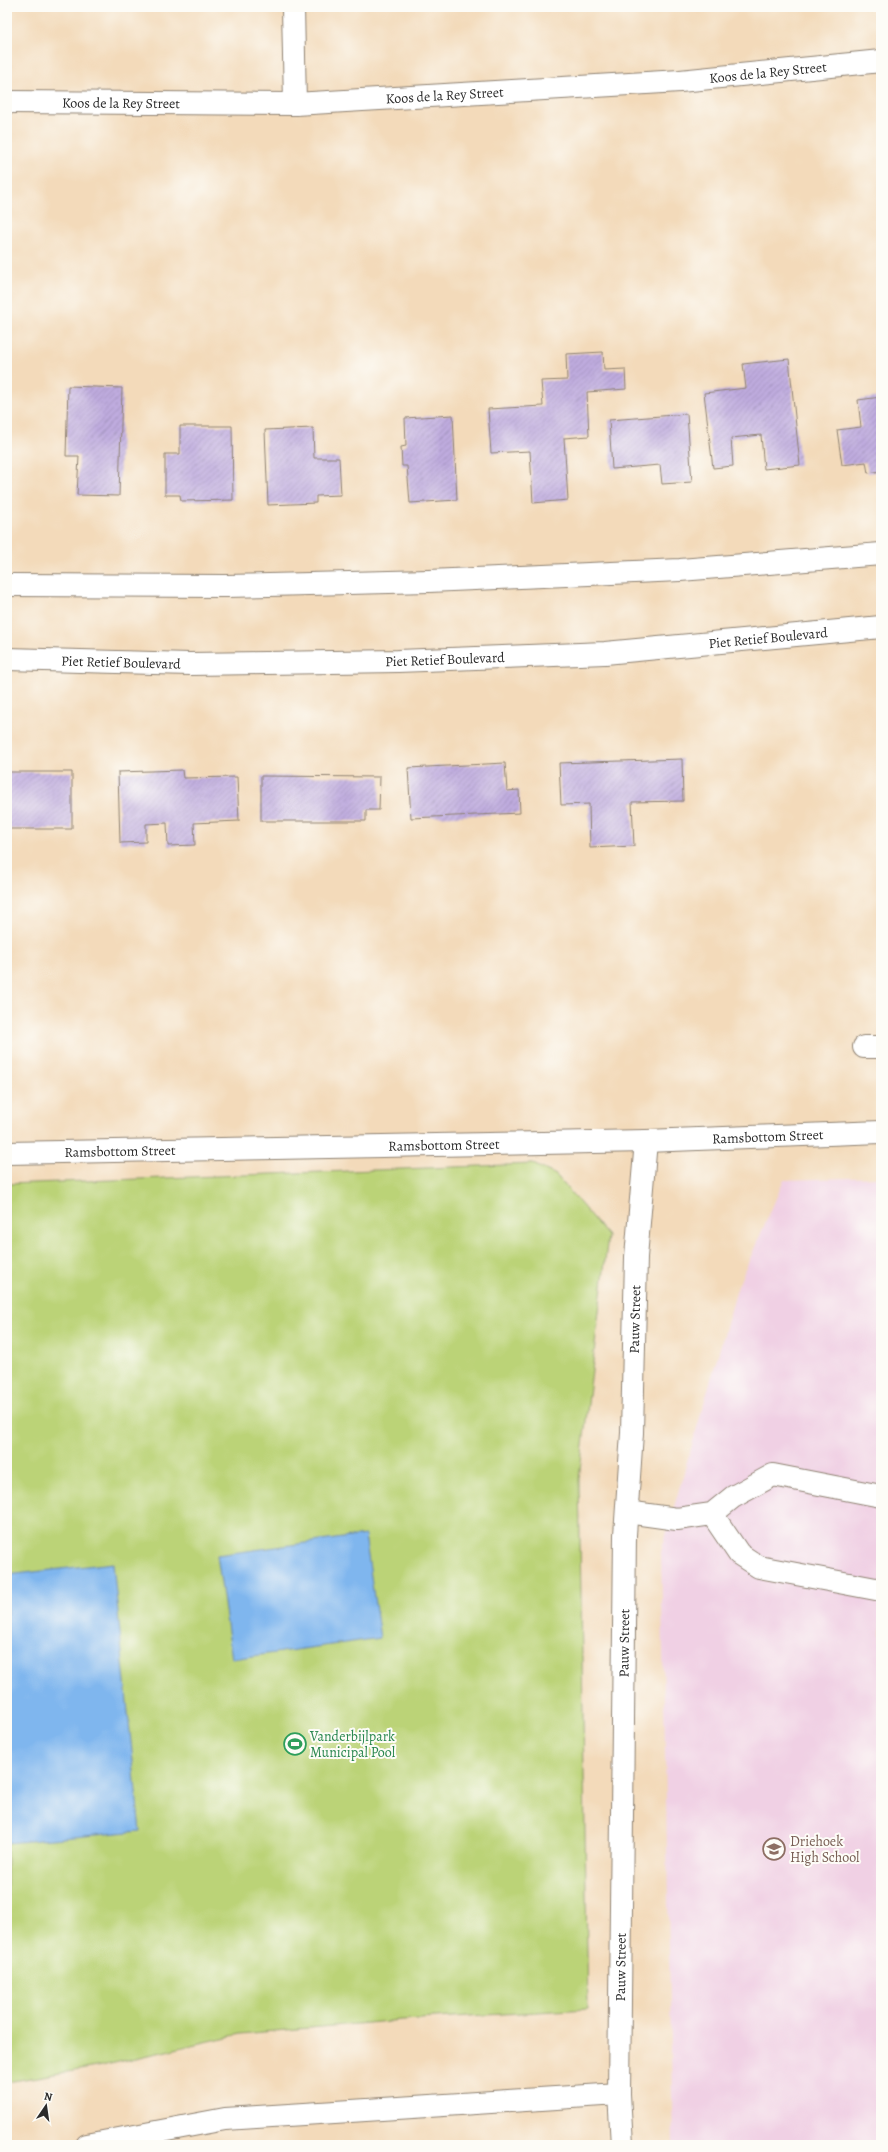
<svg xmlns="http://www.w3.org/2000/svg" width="888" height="2152" font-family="Alegreya,serif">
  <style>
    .built { fill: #f0d0e4 }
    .green { fill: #bbd377; stroke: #737f51 }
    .water { fill: #7fb6ee; stroke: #55708c }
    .building { fill: url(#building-hatch) }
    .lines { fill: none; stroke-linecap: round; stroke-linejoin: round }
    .minor-casing { stroke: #8f8272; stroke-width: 24 }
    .minor { stroke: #fff; stroke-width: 22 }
    .labels { text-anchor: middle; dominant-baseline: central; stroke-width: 4; stroke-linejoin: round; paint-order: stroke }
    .street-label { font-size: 14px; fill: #2b2b2b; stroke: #fdfcf7 }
    .leisure-label { font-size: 14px; fill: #27864d; stroke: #fdfcf7; text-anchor: start }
    .education-label { font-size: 14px; fill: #785e54; stroke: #fdfcf7; text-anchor: start }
  </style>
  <defs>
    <pattern id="building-hatch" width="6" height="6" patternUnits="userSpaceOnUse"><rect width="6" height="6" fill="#bfacdf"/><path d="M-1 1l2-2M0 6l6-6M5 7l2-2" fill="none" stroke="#9b8cb5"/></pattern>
  </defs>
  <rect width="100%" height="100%" fill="#fdfcf7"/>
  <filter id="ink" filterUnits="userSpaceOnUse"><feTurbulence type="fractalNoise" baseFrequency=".025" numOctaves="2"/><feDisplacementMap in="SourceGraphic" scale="8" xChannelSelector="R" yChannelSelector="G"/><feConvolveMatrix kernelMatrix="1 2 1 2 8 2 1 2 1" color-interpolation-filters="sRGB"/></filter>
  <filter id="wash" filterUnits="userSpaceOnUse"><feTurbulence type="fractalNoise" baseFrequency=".012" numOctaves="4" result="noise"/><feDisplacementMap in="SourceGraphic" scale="16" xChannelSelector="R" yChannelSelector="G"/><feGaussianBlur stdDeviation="0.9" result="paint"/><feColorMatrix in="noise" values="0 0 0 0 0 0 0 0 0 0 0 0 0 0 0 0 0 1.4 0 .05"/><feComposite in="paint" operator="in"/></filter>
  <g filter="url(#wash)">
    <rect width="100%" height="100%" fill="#f3daba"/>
    <path class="built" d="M 881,1177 L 881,2145 L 673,2145 L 661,1552 L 738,1286 L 784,1180 Z"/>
    <path class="green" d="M 533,1164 L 556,1175 L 608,1236 L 579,1479 L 588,2009 L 402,2020 L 240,2034 L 97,2067 L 7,2082 L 7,1184 Z"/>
    <path class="water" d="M 365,1535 L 380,1638 L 232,1659 L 217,1555 Z
      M 113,1563 L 140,1831 L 7,1843 L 7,1575 Z"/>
    <g id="blocks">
      <path class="building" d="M 603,352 L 604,370 L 625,369 L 626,389 L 587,392 L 589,436 L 564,438 L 568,500 L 533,503 L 530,451 L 491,453 L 488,409 L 543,406 L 541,381 L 567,380 L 566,354 Z
        M 789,359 L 800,465 L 764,469 L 761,435 L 731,438 L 733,466 L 713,468 L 704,393 L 746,388 L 743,364 Z
        M 68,386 L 122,388 L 119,496 L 77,495 L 79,456 L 66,456 Z
        M 881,397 L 881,471 L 868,473 L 866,462 L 842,465 L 837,430 L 861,427 L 858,400 Z
        M 687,414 L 692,482 L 662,484 L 660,465 L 612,469 L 609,420 Z
        M 453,415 L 457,500 L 410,503 L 407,466 L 402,466 L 401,447 L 406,446 L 405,418 Z
        M 180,426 L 232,426 L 233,500 L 181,501 L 180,495 L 165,495 L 165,454 L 180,454 Z
        M 313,428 L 314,458 L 339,458 L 341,495 L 316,496 L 316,503 L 268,505 L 265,430 Z
        M 682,759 L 683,801 L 632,802 L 634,846 L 590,848 L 589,804 L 561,805 L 559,763 Z
        M 505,763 L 507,791 L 519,790 L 520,813 L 411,818 L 408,768 Z
        M 182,770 L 183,778 L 237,777 L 239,821 L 194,823 L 195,845 L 168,846 L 167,823 L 146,824 L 146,842 L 120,843 L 118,772 Z
        M 7,772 L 72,772 L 72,829 L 7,829 Z
        M 261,776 L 380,777 L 379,810 L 366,810 L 366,821 L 261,821 Z"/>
    </g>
  </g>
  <g filter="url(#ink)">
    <use href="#blocks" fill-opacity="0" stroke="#8f8272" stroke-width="1"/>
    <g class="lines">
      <g class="minor-casing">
        <g id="minor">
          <path d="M 293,7 L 295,104"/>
          <path id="s1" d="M 7,102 L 295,104 L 680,81 L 881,61"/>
          <path d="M 7,585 L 226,586 L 429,581 L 680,570 L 881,554"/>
          <path id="s2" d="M 7,659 L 190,664 L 398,661 L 605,653 L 881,627"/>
          <path d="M 864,1047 L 881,1047"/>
          <path id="s3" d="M 7,1153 L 646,1141 L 881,1132"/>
          <path d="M 627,1512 L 677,1519 L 712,1514 L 733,1497 L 773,1475 L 881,1496"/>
          <path d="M 712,1514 L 739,1554 L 759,1567 L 881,1590"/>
          <path d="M 87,2145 L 225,2119 L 619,2094"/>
          <path id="s4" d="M 622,2145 L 619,2094 L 625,1535 L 632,1433 L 636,1257 L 646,1141"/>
        </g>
      </g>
      <use href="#minor" class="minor"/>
    </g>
  </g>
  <defs>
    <g id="stadium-ring" transform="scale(1.15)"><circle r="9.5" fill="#fdfcf7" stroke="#2e9e5b" stroke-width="1.5"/><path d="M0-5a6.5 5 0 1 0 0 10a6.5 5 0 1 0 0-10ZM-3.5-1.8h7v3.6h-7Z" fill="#2e9e5b"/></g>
    <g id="school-ring" transform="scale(1.15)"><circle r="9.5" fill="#fdfcf7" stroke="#8d6e63" stroke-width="1.5"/><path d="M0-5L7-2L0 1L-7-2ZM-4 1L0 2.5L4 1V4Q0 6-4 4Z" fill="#8d6e63"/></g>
  </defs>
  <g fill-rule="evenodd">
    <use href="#stadium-ring" x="295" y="1744"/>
    <use href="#school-ring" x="774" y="1849"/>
  </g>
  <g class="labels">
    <g class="street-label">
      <text stroke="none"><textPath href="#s1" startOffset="762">Koos de la Rey Street</textPath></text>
      <text stroke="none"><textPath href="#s1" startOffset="438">Koos de la Rey Street</textPath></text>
      <text stroke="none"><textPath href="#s1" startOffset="114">Koos de la Rey Street</textPath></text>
      <text stroke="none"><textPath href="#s2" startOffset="762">Piet Retief Boulevard</textPath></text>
      <text stroke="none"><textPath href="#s2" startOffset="438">Piet Retief Boulevard</textPath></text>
      <text stroke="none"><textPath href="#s2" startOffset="114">Piet Retief Boulevard</textPath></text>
      <text stroke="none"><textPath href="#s3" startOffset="761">Ramsbottom Street</textPath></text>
      <text stroke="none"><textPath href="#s3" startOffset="437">Ramsbottom Street</textPath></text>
      <text stroke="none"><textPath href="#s3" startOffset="113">Ramsbottom Street</textPath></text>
      <text stroke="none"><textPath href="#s4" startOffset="826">Pauw Street</textPath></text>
      <text stroke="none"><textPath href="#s4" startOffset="502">Pauw Street</textPath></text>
      <text stroke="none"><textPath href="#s4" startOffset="178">Pauw Street</textPath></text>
    </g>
    <g class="leisure-label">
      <text x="310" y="1736">Vanderbijlpark<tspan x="310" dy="16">Municipal Pool</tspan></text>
    </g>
    <g class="education-label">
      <text x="790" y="1841">Driehoek<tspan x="790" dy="16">High School</tspan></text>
    </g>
  </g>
  <rect width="888" height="2152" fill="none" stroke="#fdfcf7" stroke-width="24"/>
  <g transform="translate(46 2106) rotate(13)" stroke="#fdfcf7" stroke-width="3" paint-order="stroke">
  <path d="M0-3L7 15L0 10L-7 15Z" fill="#2b2b2b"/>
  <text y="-6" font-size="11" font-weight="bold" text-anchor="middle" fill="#2b2b2b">N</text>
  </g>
</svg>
